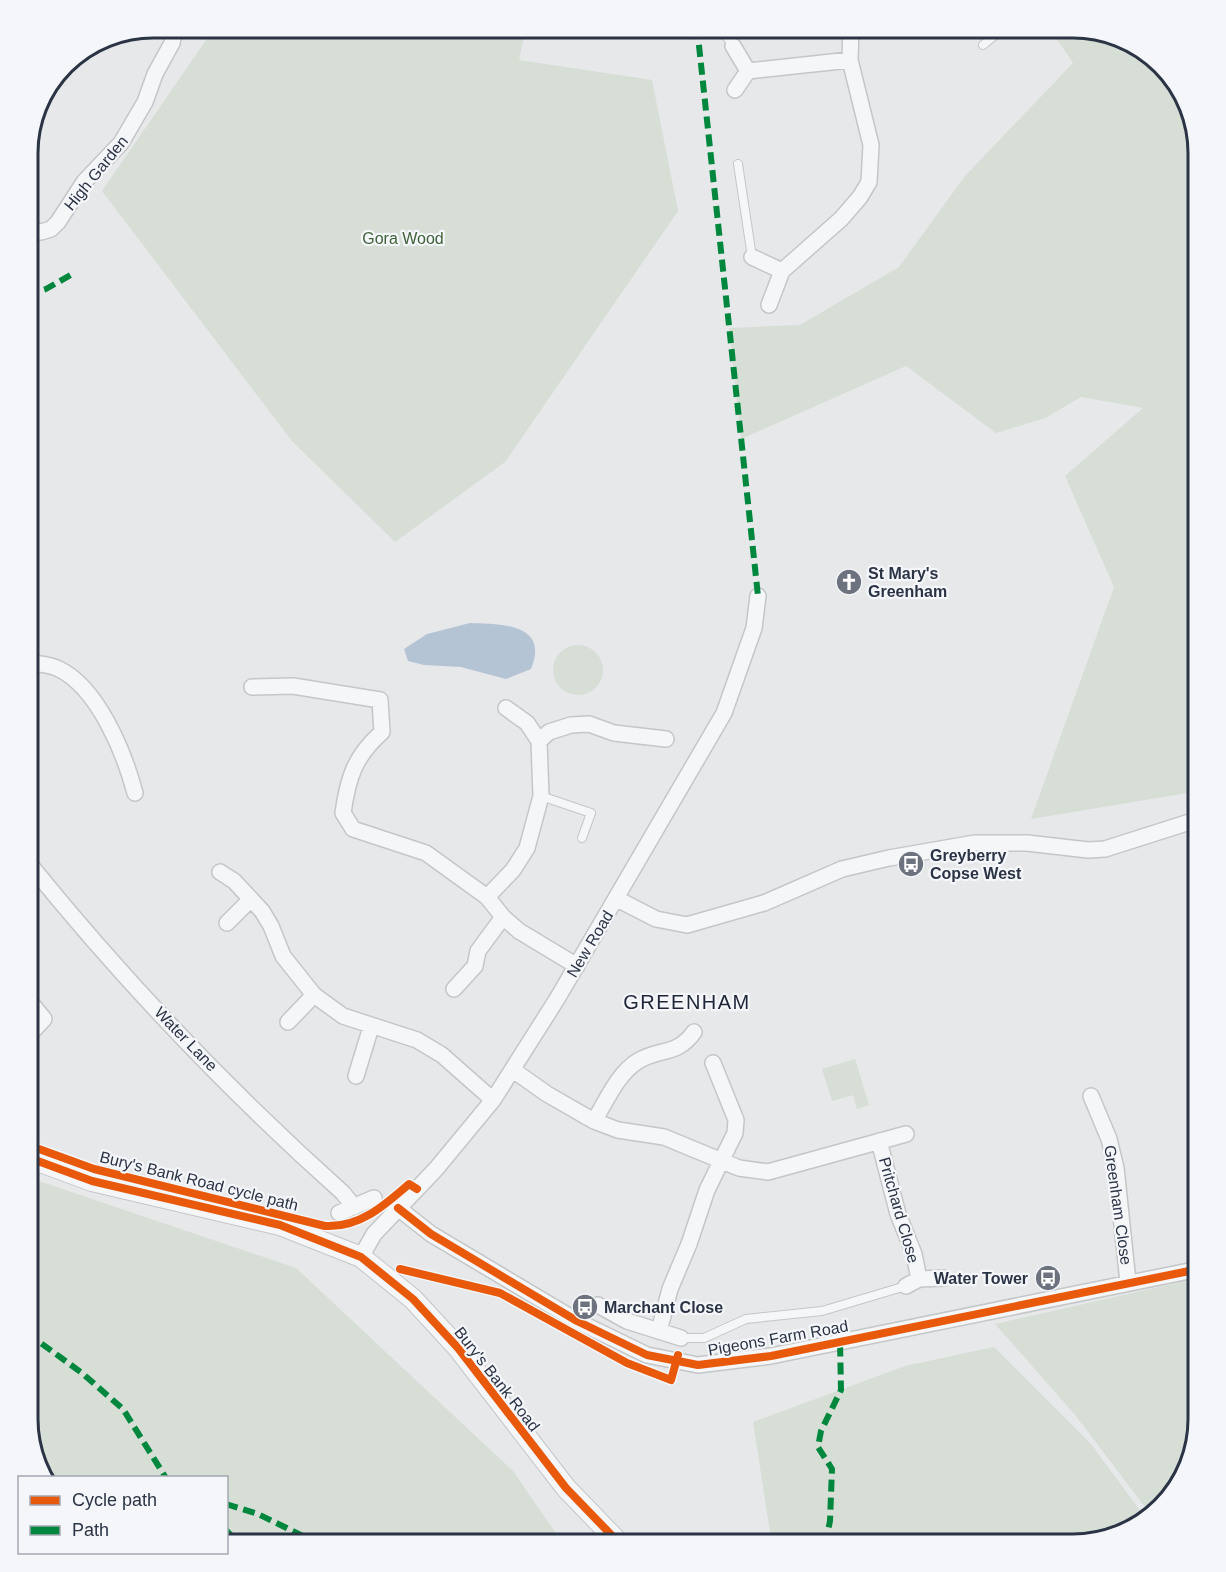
<svg xmlns="http://www.w3.org/2000/svg" width="1226" height="1572" font-family="Helvetica,sans-serif">
  <style>
    .green { fill: #d6ded6 }
    .water { fill: #b4c4d5 }
    .lines { fill: none; stroke-linecap: round; stroke-linejoin: round }
    .service-casing { stroke: #c4c6c8; stroke-width: 10 }
    .minor-casing { stroke: #c4c6c8; stroke-width: 18 }
    .tertiary-casing { stroke: #c4c6c8; stroke-width: 22 }
    .service { stroke: #f5f6f7; stroke-width: 8 }
    .minor { stroke: #f5f6f7; stroke-width: 15 }
    .tertiary { stroke: #f5f6f7; stroke-width: 20 }
    .quiet { stroke: #00873e; stroke-width: 6; stroke-dasharray: 12 6; stroke-linecap: butt }
    .cycleway-casing { stroke: #f4f6f9; stroke-width: 11 }
    .cycleway { stroke: #e8590c; stroke-width: 8 }
    .labels { text-anchor: middle; dominant-baseline: central; stroke-width: 4.5; stroke-linejoin: round; paint-order: stroke }
    .street-label { font-size: 16px; fill: #2b3445; stroke: #f4f6f9 }
    .park-label { font-size: 16px; fill: #3f6138; stroke: #f4f6f9 }
    .poi-label { font-size: 16px; font-weight: bold; fill: #2b3445; stroke: #f4f6f9; text-anchor: start }
    .quarter-label { font-size: 20px; letter-spacing: 1.5px; fill: #1d2536; stroke: #f4f6f9 }
    .rim { fill: none; stroke: #2b3445; stroke-width: 3 }
  </style>
  <rect width="100%" height="100%" fill="#e6e8ea"/>
  <path class="green" d="M 215,27 L 526,27 L 519,60 L 652,80 L 678,211 L 505,462 L 395,542 L 292,441 L 102,191 Z
    M 1053,27 L 1081,27 L 1136,44 L 1178,83 L 1199,153 L 1199,791 L 1031,819 L 1114,587 L 1065,476 L 1143,408 L 1081,397 L 1045,418 L 996,433 L 906,366 L 741,439 L 729,328 L 800,325 L 899,267 L 965,176 L 1073,63 L 1057,39 Z
    M553 670a25 25 0 1 1 50 0a25 25 0 1 1-50 0Z
    M 855,1059 L 869,1105 L 857,1109 L 853,1095 L 832,1101 L 822,1069 Z
    M 27,1177 L 296,1268 L 513,1471 L 564,1545 L 227,1545 L 226,1478 L 45,1477 L 27,1419 Z
    M 1199,1278 L 1199,1420 L 1182,1482 L 1151,1515 L 1076,1416 L 995,1324 Z
    M 994,1347 L 1091,1444 L 1147,1520 L 1143,1524 L 1074,1545 L 772,1545 L 753,1422 L 905,1366 Z"/>
  <path class="water" d="M 470,623 C 500,624 550,623 531,669 L 506,679 L 461,667 L 424,665 L 408,661 L 404,649 L 427,634 Z"/>
  <g class="lines">
    <g class="service-casing">
      <path id="service" d="M 720,27 L 733,46
        M 983,45 L 1005,27
        M 738,164 L 752,257
        M 541,796 L 591,813 L 582,838
        M 681,1338 L 704,1338 L 746,1319 L 822,1311 L 906,1286"/>
    </g>
    <g class="minor-casing">
      <path id="minor" d="M 733,46 L 748,71 L 850,60
        M 735,90 L 748,71
        M 27,230 L 41,232 L 51,229 L 58,222 L 84,182 L 121,143 L 145,102 L 155,74 L 172,43 L 175,27
        M 752,257 L 782,271
        M 769,305 L 782,271 L 841,219 L 860,197 L 869,182 L 871,145 L 850,60 L 851,27
        M 27,662 C 37,664 50,664 59,669 C 98,688 124,752 135,793
        M 252,687 L 293,686 L 380,700 L 382,732 C 355,756 348,777 343,813 L 353,829 L 426,853 L 487,897 L 503,917 L 519,931 L 577,966
        M 539,741 L 549,732 L 571,725 L 589,724 L 614,733 L 666,739
        M 27,861 C 123,980 229,1091 343,1193 L 354,1207
        M 220,872 L 234,881 L 262,911 L 271,926 L 283,956 L 314,995 L 343,1016 L 417,1040 L 442,1055 L 493,1100
        M 487,897 L 513,870 L 527,848 L 541,796 L 539,741 L 527,723 L 506,708
        M 617,899 L 656,919 L 687,925 L 764,903 L 842,869 L 889,858 L 975,843 L 1027,843 L 1088,850 L 1105,849 L 1199,819
        M 227,923 L 251,899
        M 454,989 L 475,966 L 478,951 L 503,917
        M 288,1022 L 314,995
        M 27,1037 L 44,1019 L 31,1003
        M 513,1070 L 547,1094 L 594,1121 L 618,1130 L 664,1137 L 739,1168 L 768,1172 L 906,1134
        M 356,1076 L 371,1027
        M 1091,1096 L 1109,1139 L 1116,1168 L 1128,1282
        M 594,1121 C 606,1102 617,1074 638,1061 C 660,1048 677,1056 694,1032
        M 879,1141 L 898,1214 L 914,1254 L 919,1279
        M 27,1145 L 27,1122
        M 398,1208 L 431,1234 L 577,1321 L 647,1355 L 698,1365 L 771,1356 L 1199,1269
        M 339,1213 L 374,1198
        M 361,1257 L 374,1234 L 436,1169 L 493,1100 L 557,999 L 724,713 L 754,628 L 758,596
        M 906,1286 L 919,1279 L 944,1278
        M 598,1305 L 627,1321 L 681,1338
        M 659,1331 L 670,1289 L 689,1244 L 707,1190 L 735,1133 L 736,1120 L 713,1063"/>
    </g>
    <g class="tertiary-casing">
      <path id="tertiary" d="M 27,1157 L 92,1181 L 280,1225 L 361,1257 L 413,1299 L 458,1348 L 566,1488 L 621,1545"/>
    </g>
    <use href="#service" class="service"/>
    <use href="#minor" class="minor"/>
    <use href="#tertiary" class="tertiary"/>
    <path class="quiet" d="M 697,27 L 758,596
      M 27,295 L 46,289 L 74,273
      M 27,1333 L 82,1373 L 123,1409 L 166,1478
      M 226,1504 L 258,1514 L 309,1539 L 332,1545
      M 226,1530 L 240,1545
      M 825,1545 L 830,1521 L 832,1469 L 818,1447 L 821,1431 L 841,1390 L 840,1342"/>
    <g class="cycleway-casing">
      <path id="cycleway" d="M 39,1149 L 94,1169 L 325,1226 C 359,1228 384,1206 409,1184 L 417,1189
        M 27,1157 L 92,1181 L 280,1225 L 361,1257 L 413,1299 L 458,1348 L 566,1488 L 621,1545
        M 398,1208 L 431,1234 L 577,1321 L 647,1355 L 698,1365 L 771,1356 L 1199,1269
        M 400,1269 L 500,1293 L 627,1363 L 671,1380 L 678,1355"/>
    </g>
    <use href="#cycleway" class="cycleway"/>
  </g>
  <defs>
    <g id="church-disc" transform="scale(1.35)"><circle r="9.5" fill="#6c737f" stroke="#f4f6f9"/><path d="M-1.2-6h2.4v3.5h3.3v2.4h-3.3V6h-2.4V-.1h-3.3v-2.4h3.3Z" fill="#fff"/></g>
    <g id="bus-disc" transform="scale(1.35)"><circle r="9.5" fill="#6c737f" stroke="#f4f6f9"/><path d="M-5-6H5V4H4V6H2V4H-2V6H-4V4H-5ZM-3.5-4V0h7V-4ZM-3.5 1.2v1.5H-2V1.2ZM2 1.2v1.5H3.5V1.2Z" fill="#fff"/></g>
  </defs>
  <g fill-rule="evenodd">
    <use href="#church-disc" x="849" y="582"/>
    <use href="#bus-disc" x="911" y="864"/>
    <use href="#bus-disc" x="1048" y="1278"/>
    <use href="#bus-disc" x="585" y="1307"/>
  </g>
  <g class="labels">
    <g class="street-label">
      <text transform="translate(96 173) rotate(-51)">High Garden</text>
      <text transform="translate(590 944) rotate(-59)">New Road</text>
      <text transform="translate(186 1039) rotate(46)">Water Lane</text>
      <text transform="translate(199 1181) rotate(14)">Bury's Bank Road cycle path</text>
      <text transform="translate(1118 1205) rotate(82)">Greenham Close</text>
      <text transform="translate(899 1210) rotate(74)">Pritchard Close</text>
      <text transform="translate(778 1338) rotate(-10)">Pigeons Farm Road</text>
      <text transform="translate(497 1379) rotate(52)">Bury's Bank Road</text>
    </g>
    <g class="park-label">
      <text x="403" y="238">Gora Wood</text>
    </g>
    <g class="poi-label">
      <text x="868" y="573">St Mary's<tspan x="868" dy="18">Greenham</tspan></text>
      <text x="930" y="855">Greyberry<tspan x="930" dy="18">Copse West</tspan></text>
      <text x="1028" y="1278" text-anchor="end">Water Tower</text>
      <text x="604" y="1307">Marchant Close</text>
    </g>
    <g class="quarter-label">
      <text x="687" y="1002">GREENHAM</text>
    </g>
  </g>
  <path d="M0 0H1226V1572H0ZM153 38H1073A115 115 0 0 1 1188 153V1419A115 115 0 0 1 1073 1534H153A115 115 0 0 1 38 1419V153A115 115 0 0 1 153 38Z" fill="#f4f6f9" fill-rule="evenodd"/>
  <path class="rim" d="M153 38H1073A115 115 0 0 1 1188 153V1419A115 115 0 0 1 1073 1534H153A115 115 0 0 1 38 1419V153A115 115 0 0 1 153 38Z"/>
  <rect x="18" y="1476" width="210" height="78" fill="#f4f6f9" stroke="#a4a8b1" stroke-width="1.5"/>
  <rect x="30" y="1496" width="30" height="9" fill="#e8590c" stroke="#a4a8b1" stroke-width="1.5"/>
  <text x="72" y="1506" font-size="18" fill="#2b3445">Cycle path</text>
  <rect x="30" y="1526" width="30" height="9" fill="#00873e" stroke="#a4a8b1" stroke-width="1.5"/>
  <text x="72" y="1536" font-size="18" fill="#2b3445">Path</text>
</svg>
